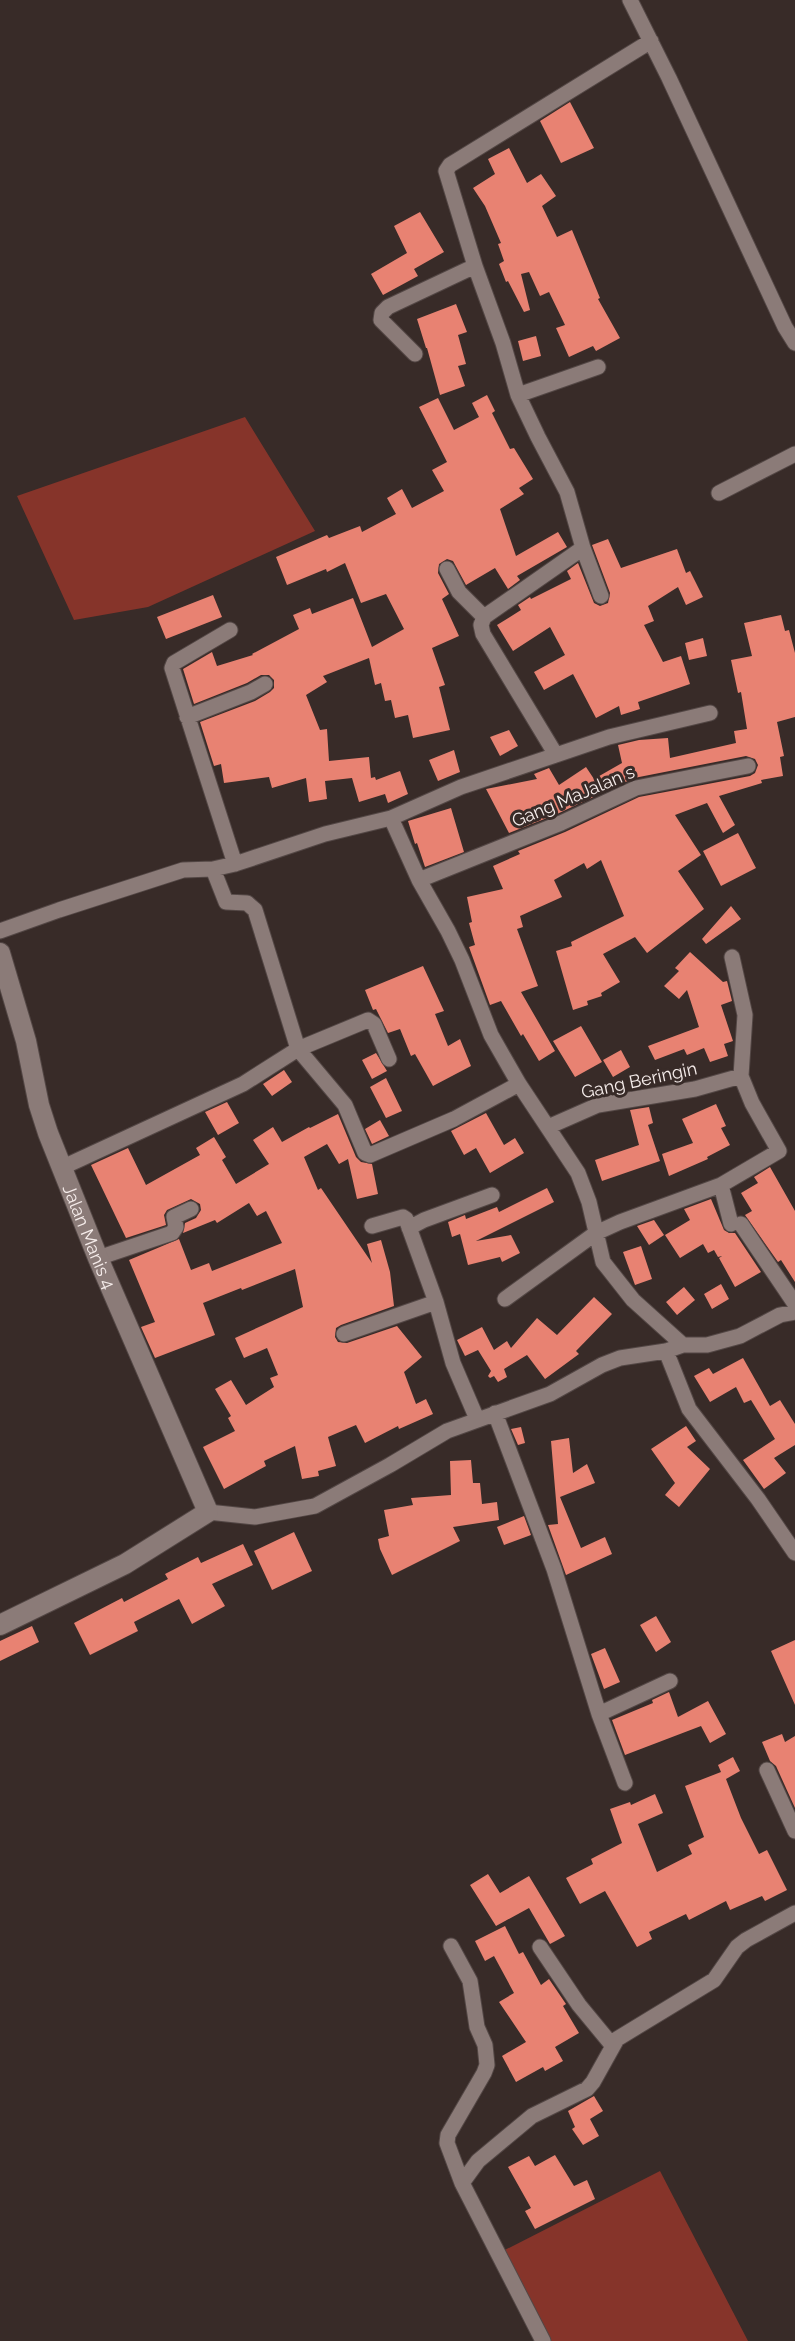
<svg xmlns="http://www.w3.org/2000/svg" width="795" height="2341" font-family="Raleway,sans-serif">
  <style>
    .green { fill: #86342a }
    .building { fill: #e88272 }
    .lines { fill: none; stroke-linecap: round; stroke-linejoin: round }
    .minor-casing { stroke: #534745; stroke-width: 17 }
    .tertiary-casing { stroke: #534745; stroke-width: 22 }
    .minor { stroke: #8b7b78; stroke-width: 15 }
    .tertiary { stroke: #8b7b78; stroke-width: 20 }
    .labels { text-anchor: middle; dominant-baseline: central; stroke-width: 6; stroke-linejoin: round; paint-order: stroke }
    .street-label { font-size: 18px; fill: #f6edeb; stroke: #382b28 }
  </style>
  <rect width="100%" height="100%" fill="#382b28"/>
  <path class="green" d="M 245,417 L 315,531 L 148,607 L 74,620 L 17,496 Z
    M 660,2171 L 748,2341 L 541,2341 L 495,2255 Z"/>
  <path class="building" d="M 570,102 L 594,148 L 561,163 L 540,121 Z
    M 509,148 L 527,183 L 541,174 L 556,196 L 542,206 L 557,237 L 572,230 L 600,298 L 598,299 L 620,338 L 596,351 L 593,346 L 569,357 L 556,328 L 565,325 L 549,292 L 540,296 L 529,272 L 521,274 L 530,310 L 524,312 L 508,281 L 506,282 L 499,264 L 504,261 L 498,244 L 501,243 L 485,206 L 473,188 L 495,174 L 488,159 Z
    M 420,212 L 444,252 L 414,269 L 418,276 L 383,295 L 371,274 L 407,253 L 394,226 Z
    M 456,304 L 467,332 L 458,335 L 466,364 L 458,366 L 465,386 L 440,395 L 427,348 L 426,348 L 417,319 Z
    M 536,336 L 541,356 L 523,361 L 518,341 Z
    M 487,395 L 495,411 L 492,413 L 510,449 L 514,448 L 533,479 L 519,488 L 524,494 L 500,509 L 516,556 L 558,532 L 567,547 L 517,576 L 520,580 L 508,589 L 495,568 L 466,585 L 453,561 L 447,559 L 439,564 L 438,573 L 449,594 L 442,599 L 459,636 L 432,648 L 445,685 L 439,687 L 450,730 L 413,738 L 408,715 L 395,718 L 391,700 L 385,701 L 381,683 L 375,685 L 369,658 L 323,676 L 327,682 L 306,695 L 320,730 L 327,729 L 329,761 L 369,757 L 371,778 L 375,777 L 376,780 L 400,771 L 408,794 L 388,803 L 385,794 L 359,802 L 352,778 L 325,781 L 327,799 L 309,802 L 306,778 L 272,788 L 269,777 L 224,783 L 221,764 L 214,766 L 200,722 L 255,701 L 270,692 L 274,688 L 274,680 L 269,675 L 261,675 L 247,683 L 194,704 L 183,669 L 212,652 L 217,666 L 253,655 L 252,654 L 299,629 L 293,615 L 310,608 L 312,614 L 353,598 L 372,647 L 404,629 L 386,594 L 361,603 L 345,563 L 327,572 L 326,569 L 287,585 L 276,557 L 327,535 L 329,538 L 360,526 L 362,532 L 396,514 L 387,498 L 402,489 L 412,508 L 444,491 L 432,470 L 447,462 L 419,407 L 438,398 L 454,430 L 479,417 L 472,403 Z
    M 608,539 L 621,568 L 677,549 L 686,573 L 690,571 L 703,597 L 686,605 L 678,587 L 648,606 L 654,621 L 644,625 L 663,662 L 681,656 L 690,684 L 638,702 L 640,709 L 621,715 L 619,706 L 596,718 L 573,674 L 544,690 L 534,672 L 565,655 L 550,627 L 513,651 L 497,625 L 521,610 L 518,605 L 530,597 L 531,599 L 571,579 L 567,571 L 578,563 L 594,603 L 600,606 L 608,603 L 610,593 L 592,545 Z
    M 213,595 L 222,617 L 166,639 L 157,617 Z
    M 781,615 L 785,631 L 789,630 L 795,653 L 795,717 L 777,722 L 784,756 L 780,757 L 783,776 L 761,780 L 762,783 L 719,796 L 735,825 L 723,833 L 707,803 L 675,815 L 701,855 L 678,871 L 704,909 L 647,953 L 635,937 L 603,954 L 620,982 L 601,993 L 602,996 L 587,1001 L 588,1005 L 573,1010 L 556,951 L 572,946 L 571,942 L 624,916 L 601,860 L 587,869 L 584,863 L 554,880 L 562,897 L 520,916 L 523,927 L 517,929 L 538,986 L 521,992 L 555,1051 L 539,1061 L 523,1034 L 521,1036 L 501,1001 L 490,1005 L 469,947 L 475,945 L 469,923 L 472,922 L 467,897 L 503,889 L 493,866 L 520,854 L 518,851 L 565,832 L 639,797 L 750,776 L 755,773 L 758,765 L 755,759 L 746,756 L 634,778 L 557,814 L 509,833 L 486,789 L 537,779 L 534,774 L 549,768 L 559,785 L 586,767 L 594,779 L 622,763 L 618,745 L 639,740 L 668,738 L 670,758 L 736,743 L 734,731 L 747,729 L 741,692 L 738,693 L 731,660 L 752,656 L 744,623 Z
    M 703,638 L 707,656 L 689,660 L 685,643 Z
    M 509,730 L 518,746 L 500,756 L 490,737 Z
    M 454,750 L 460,772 L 438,781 L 429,760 Z
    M 451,808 L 464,852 L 425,867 L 417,843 L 415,844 L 408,821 Z
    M 738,833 L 756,868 L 721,886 L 703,851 Z
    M 731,906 L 741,919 L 706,944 L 702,939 Z
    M 690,952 L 723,982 L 727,981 L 732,1001 L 721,1005 L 733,1041 L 724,1044 L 728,1056 L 710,1062 L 704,1048 L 687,1055 L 684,1049 L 655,1060 L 648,1046 L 699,1027 L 687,990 L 679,999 L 664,986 L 679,971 L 675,968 Z
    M 423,966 L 444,1011 L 435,1014 L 448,1046 L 460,1039 L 471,1066 L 433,1086 L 415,1054 L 411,1056 L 400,1029 L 388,1033 L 376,1009 L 373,1010 L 365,990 Z
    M 581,1026 L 602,1062 L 575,1077 L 553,1041 Z
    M 621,1050 L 630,1067 L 613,1077 L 603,1060 Z
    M 376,1053 L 387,1071 L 372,1079 L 362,1060 Z
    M 284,1070 L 292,1082 L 272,1096 L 263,1084 Z
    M 386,1078 L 402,1111 L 386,1118 L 370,1087 Z
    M 227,1102 L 239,1123 L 218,1135 L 205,1112 Z
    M 716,1104 L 726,1126 L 721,1128 L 730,1145 L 707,1157 L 708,1159 L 669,1176 L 662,1154 L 693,1143 L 682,1119 Z
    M 649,1107 L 653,1123 L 648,1125 L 660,1161 L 602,1181 L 595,1160 L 639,1145 L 630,1110 Z
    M 486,1113 L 504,1145 L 515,1138 L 524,1153 L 490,1173 L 476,1148 L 464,1155 L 451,1131 Z
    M 338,1114 L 356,1157 L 361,1162 L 372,1164 L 378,1194 L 357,1199 L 348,1159 L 339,1164 L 327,1144 L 304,1157 L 318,1190 L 321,1188 L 372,1263 L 367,1244 L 381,1240 L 390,1272 L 394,1306 L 341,1325 L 336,1328 L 335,1337 L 338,1342 L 347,1343 L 397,1326 L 422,1357 L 404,1372 L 416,1404 L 426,1399 L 433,1414 L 399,1429 L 398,1426 L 365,1443 L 356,1425 L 328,1437 L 336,1466 L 318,1471 L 319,1476 L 302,1479 L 295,1446 L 264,1461 L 266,1466 L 224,1489 L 203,1447 L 235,1431 L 228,1418 L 231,1416 L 215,1389 L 231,1380 L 246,1405 L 274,1387 L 270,1378 L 278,1375 L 267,1348 L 244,1358 L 235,1338 L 303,1307 L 295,1269 L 242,1290 L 241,1288 L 203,1303 L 215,1335 L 155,1358 L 141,1327 L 155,1322 L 129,1260 L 179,1239 L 191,1270 L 209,1263 L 212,1271 L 282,1243 L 266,1211 L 257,1216 L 249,1203 L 217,1223 L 215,1220 L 183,1233 L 185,1223 L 196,1218 L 201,1210 L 200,1204 L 191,1199 L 167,1210 L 164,1215 L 166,1225 L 126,1238 L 91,1165 L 128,1148 L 146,1185 L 200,1155 L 196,1148 L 214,1137 L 226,1157 L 222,1160 L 236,1184 L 269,1164 L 253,1140 L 273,1127 L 282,1142 L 309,1127 L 310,1128 Z
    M 380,1120 L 389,1136 L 372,1144 L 365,1129 Z
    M 770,1167 L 795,1211 L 795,1282 L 781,1260 L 778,1262 L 745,1215 L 752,1211 L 741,1193 L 758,1183 L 754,1177 Z
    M 547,1188 L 554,1202 L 476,1241 L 511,1235 L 520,1253 L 502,1262 L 500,1257 L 468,1265 L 460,1234 L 452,1237 L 448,1222 L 465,1215 L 466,1219 L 497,1207 L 499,1212 Z
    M 711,1199 L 724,1230 L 729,1233 L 735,1233 L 761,1272 L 735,1287 L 719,1258 L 722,1256 L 718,1257 L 714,1250 L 708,1253 L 703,1244 L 680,1258 L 665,1235 L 690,1220 L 684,1209 Z
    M 654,1220 L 664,1235 L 649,1245 L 637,1226 Z
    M 641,1246 L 652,1279 L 635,1285 L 623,1252 Z
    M 721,1284 L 729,1299 L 712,1309 L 704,1294 Z
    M 684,1287 L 695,1300 L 677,1315 L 666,1302 Z
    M 594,1297 L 612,1314 L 576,1351 L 579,1354 L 545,1379 L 527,1355 L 504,1369 L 507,1377 L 498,1382 L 494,1376 L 490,1378 L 488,1376 L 491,1371 L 478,1350 L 465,1356 L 457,1340 L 482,1327 L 494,1350 L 507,1341 L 511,1348 L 537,1318 L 557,1335 Z
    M 743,1358 L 770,1406 L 780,1400 L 795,1424 L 795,1445 L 774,1458 L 786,1473 L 764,1489 L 743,1460 L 775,1439 L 751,1400 L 744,1403 L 736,1387 L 710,1402 L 694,1376 L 709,1368 L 713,1374 Z
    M 686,1426 L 696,1441 L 687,1447 L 710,1469 L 679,1507 L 665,1495 L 675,1483 L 651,1449 Z
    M 521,1427 L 525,1443 L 518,1445 L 511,1429 Z
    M 569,1438 L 573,1473 L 587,1464 L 595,1483 L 560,1497 L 581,1548 L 605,1537 L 612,1554 L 566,1575 L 548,1525 L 558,1524 L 551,1441 Z
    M 471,1460 L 473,1483 L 480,1483 L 482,1504 L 497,1502 L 499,1520 L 453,1527 L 460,1541 L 392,1575 L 380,1549 L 378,1539 L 389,1536 L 384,1510 L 413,1505 L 411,1498 L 451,1495 L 450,1461 Z
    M 524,1516 L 531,1535 L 504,1545 L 497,1527 Z
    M 294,1532 L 312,1571 L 272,1590 L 254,1551 Z
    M 243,1544 L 253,1565 L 212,1584 L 225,1606 L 192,1624 L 179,1599 L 134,1622 L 138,1631 L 90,1655 L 74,1623 L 122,1598 L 124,1602 L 168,1579 L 165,1574 L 198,1557 L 201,1563 Z
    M 656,1616 L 671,1642 L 656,1652 L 640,1625 Z
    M 32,1626 L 39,1642 L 0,1661 L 0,1641 Z
    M 795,1640 L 795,1705 L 771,1651 Z
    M 605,1648 L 620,1682 L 604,1689 L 591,1654 Z
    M 669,1692 L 678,1717 L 708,1701 L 726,1734 L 710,1743 L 701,1726 L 625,1755 L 612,1720 L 653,1703 L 652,1700 Z
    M 782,1734 L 785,1742 L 795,1736 L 795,1808 L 776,1766 L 770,1761 L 762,1742 Z
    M 733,1757 L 740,1771 L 726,1779 L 741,1818 L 759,1854 L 767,1850 L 787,1890 L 765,1901 L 762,1896 L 730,1910 L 726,1901 L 689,1920 L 686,1914 L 649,1932 L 652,1939 L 637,1947 L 605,1891 L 580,1904 L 566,1878 L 593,1864 L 591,1859 L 622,1843 L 610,1809 L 630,1802 L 631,1805 L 655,1794 L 663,1813 L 638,1824 L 657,1872 L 692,1854 L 688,1845 L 704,1837 L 685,1786 L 721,1772 L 718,1765 Z
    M 488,1874 L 500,1893 L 529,1876 L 565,1936 L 550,1944 L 529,1908 L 496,1926 L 470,1885 Z
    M 505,1926 L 519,1954 L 523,1952 L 541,1985 L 549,1979 L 566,2004 L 563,2006 L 579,2033 L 555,2047 L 563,2061 L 545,2071 L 543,2067 L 516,2082 L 502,2056 L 526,2042 L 499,2002 L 514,1993 L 494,1956 L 485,1961 L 475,1941 Z
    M 594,2096 L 603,2111 L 590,2119 L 599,2136 L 583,2145 L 572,2129 L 575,2127 L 568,2111 Z
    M 555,2155 L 574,2186 L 587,2180 L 595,2199 L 535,2229 L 525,2211 L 531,2208 L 508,2167 L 529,2156 L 535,2166 Z"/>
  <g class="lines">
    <g class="minor-casing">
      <path id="minor" d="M 630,0 L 669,78 L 785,327 L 795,343
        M 415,354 L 381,320 L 382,313 L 388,307 L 475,266 L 446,171 L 450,165 L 651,41
        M 518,395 L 598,367
        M 719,493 L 795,454
        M 583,548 L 601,596
        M 447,569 L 459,592 L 484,617
        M 230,630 L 174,663 L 172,668 L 235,864
        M 187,717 L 251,692 L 265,684
        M 556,755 L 609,737 L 710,713
        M 391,818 L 419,880 L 448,931 L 462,960 L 491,1035 L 519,1084 L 578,1173 L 589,1202 L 603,1262 L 633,1300 L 683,1345
        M 213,869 L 226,902 L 247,903 L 255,910 L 298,1049 L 345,1105 L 365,1153 L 370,1155 L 454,1119 L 519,1084
        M 419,880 L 561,823 L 636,788 L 748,766
        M 0,931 L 59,910 L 183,870 L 213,869 L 235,864 L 325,834 L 391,818 L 461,787 L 556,755 L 483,634 L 481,625 L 484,617 L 583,548 L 567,492 L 538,437 L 518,395 L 503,343 L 475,266
        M 548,1127 L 598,1105 L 695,1089 L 741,1076
        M 61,1168 L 243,1084 L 298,1049 L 368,1020 L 374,1024 L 389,1059
        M 721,1185 L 731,1224
        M 741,1224 L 795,1304
        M 372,1226 L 403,1217 L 406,1219 L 436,1302 L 453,1363 L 477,1419
        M 409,1228 L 424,1220 L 492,1195
        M 98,1258 L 172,1233 L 176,1227 L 174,1217 L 191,1209
        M 505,1299 L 596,1233 L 620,1222 L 721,1185 L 779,1151 L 752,1103 L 741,1076 L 745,1015 L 732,957
        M 344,1334 L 436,1302
        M 666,1351 L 689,1409 L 758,1499 L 795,1553
        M 495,1413 L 554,1569 L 599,1714 L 625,1783
        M 208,1512 L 255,1517 L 315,1506 L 390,1465 L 447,1431 L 550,1394 L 602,1365 L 620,1358 L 666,1351 L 683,1345 L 707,1345 L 740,1336 L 780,1315 L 795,1312
        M 599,1714 L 670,1681
        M 767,1770 L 795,1831
        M 451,1946 L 470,1981 L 477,2027 L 485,2045 L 487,2065 L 484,2073 L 448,2135 L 447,2143 L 462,2183 L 543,2341
        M 540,1947 L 579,2005 L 612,2045
        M 462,2183 L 478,2161 L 532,2116 L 587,2089 L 593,2082 L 617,2039 L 714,1980 L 737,1947 L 746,1940 L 795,1913"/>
    </g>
    <g class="tertiary-casing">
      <g id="tertiary">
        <path id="s1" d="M 0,953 L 26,1041 L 39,1105 L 48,1133 L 98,1258 L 208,1512 L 125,1564 L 0,1625"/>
      </g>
    </g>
    <use href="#minor" class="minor"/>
    <use href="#tertiary" class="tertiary"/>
  </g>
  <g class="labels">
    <g class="street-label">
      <text transform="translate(573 796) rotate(-23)">Gang MaJalan s</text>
      <text transform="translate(639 1080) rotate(-12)">Gang Beringin</text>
      <text stroke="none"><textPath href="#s1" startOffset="298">Jalan Manis 4</textPath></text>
    </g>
  </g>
</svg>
